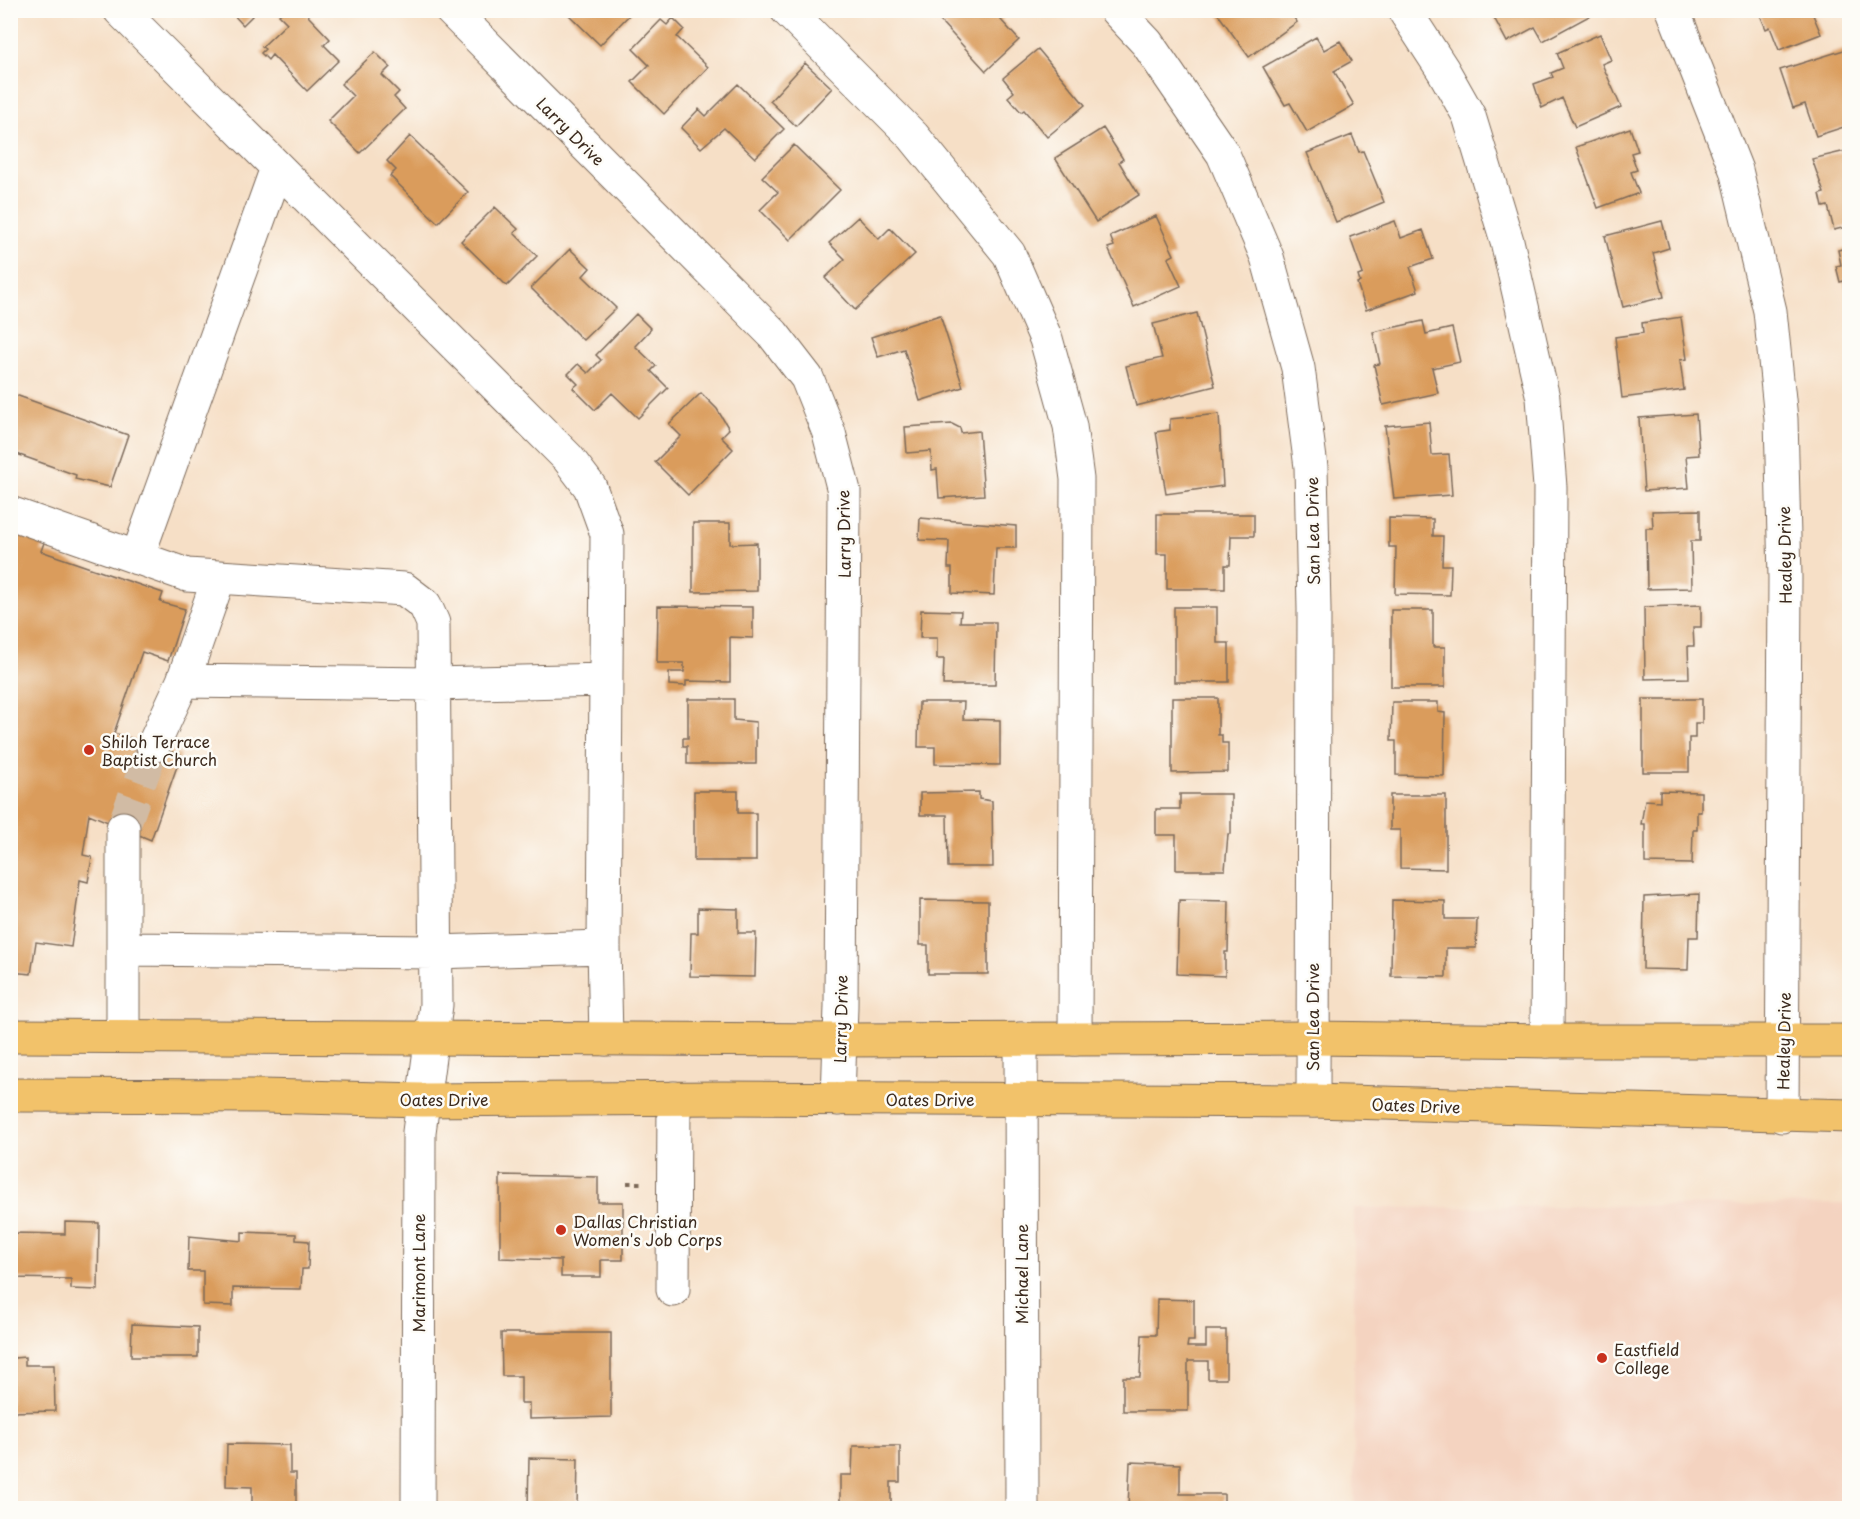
<svg xmlns="http://www.w3.org/2000/svg" width="1860" height="1519" font-family="'Playpen Sans',sans-serif">
  <style>
    .built { fill: #f4d3c0 }
    .building { fill: #da9c5c }
    .lines { fill: none; stroke-linecap: round; stroke-linejoin: round }
    .minor-tunnel { stroke: #d1bba4; stroke-width: 33; stroke-dasharray: 33 16; stroke-linecap: butt }
    .minor-casing { stroke: #7c6959; stroke-width: 35 }
    .major-casing { stroke: #7c6959; stroke-width: 35 }
    .path { stroke: #7c6959; stroke-width: 4; stroke-dasharray: 4.5 4.5; stroke-linecap: butt }
    .minor { stroke: #fff; stroke-width: 33 }
    .major { stroke: #f2c26a; stroke-width: 33 }
    .poi-dot { fill: #c8321e; stroke: #fdfcf7; stroke-width: 2 }
    .labels { text-anchor: middle; dominant-baseline: central; stroke-width: 5; stroke-linejoin: round; paint-order: stroke }
    .street-label { font-size: 16px; fill: #3b2a1e; stroke: #fdfcf7 }
    .poi-label { font-size: 16px; fill: #3b2a1e; stroke: #fdfcf7; text-anchor: start }
  </style>
  <rect width="100%" height="100%" fill="#fdfcf7"/>
  <filter id="ink" filterUnits="userSpaceOnUse"><feTurbulence type="fractalNoise" baseFrequency=".0167" numOctaves="2"/><feDisplacementMap in="SourceGraphic" scale="12" xChannelSelector="R" yChannelSelector="G"/><feConvolveMatrix kernelMatrix="1 2 1 2 8 2 1 2 1" color-interpolation-filters="sRGB"/></filter>
  <filter id="wash" filterUnits="userSpaceOnUse"><feTurbulence type="fractalNoise" baseFrequency=".008" numOctaves="4" result="noise"/><feDisplacementMap in="SourceGraphic" scale="24" xChannelSelector="R" yChannelSelector="G"/><feGaussianBlur stdDeviation="1.35" result="paint"/><feColorMatrix in="noise" values="0 0 0 0 0 0 0 0 0 0 0 0 0 0 0 0 0 1.4 0 .05"/><feComposite in="paint" operator="in"/></filter>
  <g filter="url(#wash)">
    <rect width="100%" height="100%" fill="#f6dfc6"/>
    <path class="built" d="M 1849,1204 L 1849,1508 L 1354,1508 L 1354,1208 Z"/>
    <g id="blocks">
      <path class="building" d="M 229,10 L 258,10 L 243,25 Z
        M 284,10 L 313,10 L 308,16 L 330,39 L 324,45 L 339,60 L 307,91 L 272,55 L 268,60 L 261,53 L 265,49 L 262,47 L 287,23 L 279,15 Z
        M 572,10 L 634,10 L 600,45 L 568,14 Z
        M 934,10 L 999,10 L 1005,16 L 1001,20 L 1019,40 L 986,71 L 932,12 Z
        M 1215,10 L 1288,10 L 1297,22 L 1249,57 Z
        M 1490,10 L 1591,10 L 1593,14 L 1543,41 L 1535,27 L 1507,42 Z
        M 1758,10 L 1811,10 L 1821,34 L 1779,50 L 1770,27 L 1766,29 Z
        M 673,18 L 684,29 L 677,37 L 708,67 L 664,114 L 632,82 L 649,65 L 633,49 L 661,20 L 667,25 Z
        M 1600,34 L 1611,60 L 1602,64 L 1621,107 L 1575,127 L 1562,98 L 1542,108 L 1534,84 L 1553,77 L 1551,73 L 1563,68 L 1557,53 Z
        M 1316,37 L 1324,50 L 1340,41 L 1352,61 L 1334,71 L 1354,105 L 1307,132 L 1290,103 L 1285,105 L 1263,67 Z
        M 1850,48 L 1850,125 L 1816,136 L 1805,104 L 1793,108 L 1780,70 Z
        M 1038,49 L 1085,105 L 1047,137 L 1024,110 L 1021,112 L 1008,97 L 1014,92 L 1003,78 Z
        M 375,52 L 390,67 L 382,75 L 399,92 L 394,97 L 405,109 L 360,153 L 328,121 L 353,96 L 341,84 Z
        M 805,63 L 832,88 L 796,126 L 770,101 Z
        M 738,84 L 784,129 L 755,158 L 724,128 L 701,148 L 681,128 L 699,109 L 706,116 Z
        M 1103,128 L 1123,159 L 1119,162 L 1139,195 L 1096,222 L 1055,158 Z
        M 1630,128 L 1638,151 L 1631,153 L 1637,170 L 1631,172 L 1639,193 L 1598,208 L 1576,147 Z
        M 1352,135 L 1359,152 L 1363,151 L 1384,202 L 1336,222 L 1307,153 Z
        M 410,136 L 468,192 L 438,223 L 390,176 L 396,170 L 387,161 Z
        M 794,145 L 840,190 L 790,240 L 760,210 L 778,192 L 762,177 Z
        M 1850,150 L 1850,226 L 1834,230 L 1828,206 L 1823,207 L 1820,194 L 1824,193 L 1812,159 Z
        M 495,207 L 518,229 L 514,233 L 537,256 L 507,286 L 461,241 Z
        M 1156,216 L 1174,255 L 1168,258 L 1181,286 L 1134,307 L 1108,248 L 1114,246 L 1110,236 Z
        M 858,217 L 879,239 L 890,228 L 915,254 L 855,310 L 825,278 L 845,259 L 829,243 Z
        M 1395,221 L 1401,238 L 1423,230 L 1433,259 L 1410,267 L 1418,291 L 1366,310 L 1357,283 L 1360,282 L 1358,276 L 1363,274 L 1350,237 Z
        M 1662,221 L 1669,248 L 1653,253 L 1664,297 L 1623,307 L 1605,236 Z
        M 1850,247 L 1850,303 L 1849,303 L 1844,281 L 1840,282 L 1836,266 L 1841,265 L 1838,250 Z
        M 570,249 L 590,268 L 583,276 L 616,308 L 583,340 L 531,288 Z
        M 1197,313 L 1215,386 L 1136,406 L 1126,366 L 1162,358 L 1153,324 Z
        M 636,314 L 651,329 L 635,346 L 656,366 L 651,371 L 668,388 L 638,418 L 612,393 L 595,410 L 573,388 L 578,384 L 568,374 L 578,364 L 588,373 L 601,360 L 596,355 Z
        M 940,315 L 963,387 L 920,401 L 904,349 L 878,357 L 871,337 Z
        M 1681,317 L 1687,359 L 1680,360 L 1684,390 L 1622,398 L 1615,337 L 1643,333 L 1642,323 Z
        M 1423,321 L 1426,334 L 1452,328 L 1460,362 L 1432,368 L 1438,393 L 1383,405 L 1374,365 L 1380,364 L 1373,332 Z
        M 10,393 L 128,435 L 110,487 L 75,479 L 76,475 L 14,453 L 10,462 Z
        M 701,393 L 717,409 L 729,429 L 721,437 L 733,449 L 688,495 L 655,462 L 681,436 L 669,424 Z
        M 1219,414 L 1223,486 L 1166,494 L 1156,432 L 1170,430 L 1170,419 Z
        M 1696,414 L 1699,455 L 1686,456 L 1689,488 L 1644,491 L 1639,418 Z
        M 1429,422 L 1432,455 L 1449,454 L 1452,495 L 1394,499 L 1385,426 Z
        M 952,424 L 960,428 L 961,433 L 979,431 L 984,495 L 939,498 L 937,469 L 932,470 L 931,451 L 907,453 L 905,427 Z
        M 1700,510 L 1700,541 L 1691,541 L 1692,588 L 1647,589 L 1646,528 L 1653,528 L 1652,511 Z
        M 1157,514 L 1254,514 L 1254,536 L 1231,536 L 1230,565 L 1225,565 L 1225,589 L 1167,589 L 1167,554 L 1157,554 Z
        M 920,518 L 1016,526 L 1016,548 L 996,548 L 994,595 L 952,593 L 952,568 L 948,568 L 949,541 L 919,540 Z
        M 1389,518 L 1433,519 L 1433,536 L 1443,536 L 1442,565 L 1451,565 L 1450,595 L 1395,594 L 1396,547 L 1389,547 Z
        M 693,523 L 730,523 L 730,544 L 757,543 L 757,591 L 693,592 Z
        M 10,528 L 45,540 L 41,551 L 163,593 L 160,602 L 185,609 L 168,661 L 142,652 L 114,733 L 181,755 L 151,840 L 89,814 L 83,855 L 92,857 L 88,882 L 80,880 L 71,947 L 36,942 L 31,974 L 10,972 Z
        M 1701,605 L 1701,627 L 1693,627 L 1694,646 L 1688,646 L 1689,678 L 1645,679 L 1644,607 Z
        M 658,606 L 753,607 L 753,638 L 730,637 L 730,682 L 686,681 L 686,686 L 669,685 L 669,672 L 684,672 L 684,663 L 657,663 Z
        M 1174,607 L 1217,607 L 1217,643 L 1229,643 L 1229,682 L 1174,682 Z
        M 921,610 L 961,611 L 960,622 L 996,622 L 995,685 L 943,685 L 944,659 L 937,659 L 937,638 L 920,638 Z
        M 1391,610 L 1433,610 L 1433,647 L 1445,647 L 1445,687 L 1391,687 Z
        M 1172,698 L 1218,698 L 1218,735 L 1222,735 L 1222,743 L 1228,743 L 1228,772 L 1172,773 Z
        M 688,699 L 734,699 L 734,720 L 756,722 L 756,764 L 687,764 L 687,746 L 683,746 L 683,738 L 688,738 Z
        M 1643,699 L 1702,699 L 1702,723 L 1695,723 L 1695,738 L 1689,738 L 1689,772 L 1643,772 Z
        M 919,702 L 964,702 L 963,719 L 1000,720 L 1000,765 L 935,764 L 935,747 L 918,747 Z
        M 1392,702 L 1438,702 L 1438,712 L 1445,713 L 1444,776 L 1396,775 L 1396,741 L 1391,741 Z
        M 694,791 L 738,791 L 738,813 L 756,813 L 756,861 L 694,861 Z
        M 1660,791 L 1701,792 L 1701,812 L 1697,812 L 1697,830 L 1693,830 L 1692,864 L 1645,863 L 1645,824 L 1641,824 L 1645,800 L 1660,801 Z
        M 979,792 L 979,799 L 992,801 L 993,867 L 948,867 L 947,815 L 920,815 L 920,793 Z
        M 1180,794 L 1231,794 L 1231,834 L 1228,834 L 1225,870 L 1176,870 L 1176,835 L 1156,835 L 1156,809 L 1180,809 Z
        M 1390,795 L 1446,795 L 1446,869 L 1400,868 L 1400,830 L 1390,830 Z
        M 1699,894 L 1698,937 L 1689,937 L 1688,970 L 1643,969 L 1644,897 Z
        M 920,900 L 988,901 L 988,974 L 928,974 L 928,945 L 920,945 Z
        M 1179,900 L 1229,901 L 1228,952 L 1225,952 L 1225,976 L 1177,974 Z
        M 1392,900 L 1445,901 L 1445,919 L 1477,919 L 1476,948 L 1446,948 L 1446,977 L 1391,976 Z
        M 698,908 L 738,909 L 738,933 L 756,933 L 755,977 L 690,976 L 691,933 L 698,933 Z
        M 500,1175 L 598,1177 L 598,1202 L 623,1202 L 623,1260 L 601,1260 L 601,1277 L 561,1277 L 561,1260 L 500,1258 Z
        M 65,1222 L 99,1223 L 98,1290 L 71,1289 L 71,1279 L 10,1278 L 11,1233 L 65,1234 Z
        M 242,1232 L 296,1234 L 296,1240 L 309,1241 L 308,1269 L 302,1269 L 301,1289 L 233,1288 L 233,1306 L 203,1305 L 203,1271 L 188,1271 L 189,1236 L 242,1241 Z
        M 1157,1299 L 1194,1300 L 1194,1341 L 1188,1341 L 1187,1347 L 1206,1347 L 1206,1330 L 1226,1330 L 1226,1379 L 1208,1379 L 1208,1361 L 1188,1361 L 1188,1411 L 1123,1411 L 1123,1377 L 1140,1377 L 1142,1335 L 1156,1335 Z
        M 132,1324 L 198,1327 L 198,1357 L 131,1357 Z
        M 501,1333 L 611,1333 L 611,1417 L 529,1419 L 529,1403 L 521,1403 L 521,1376 L 502,1376 Z
        M 25,1357 L 25,1365 L 54,1365 L 55,1411 L 10,1412 L 10,1362 L 14,1362 L 14,1358 Z
        M 227,1444 L 290,1445 L 290,1473 L 296,1473 L 296,1508 L 252,1508 L 252,1487 L 226,1486 Z
        M 853,1446 L 900,1446 L 900,1482 L 891,1482 L 891,1508 L 840,1508 L 840,1475 L 852,1475 Z
        M 529,1458 L 578,1459 L 577,1508 L 528,1508 Z
        M 1130,1462 L 1180,1464 L 1180,1494 L 1224,1494 L 1224,1508 L 1128,1508 Z"/>
    </g>
  </g>
  <g filter="url(#ink)">
    <use href="#blocks" fill-opacity="0" stroke="#7c6959" stroke-width="1.5"/>
    <g class="lines">
      <path class="minor-tunnel" d="M 123,828 L 153,746"/>
      <g class="minor-casing">
        <path id="minor" d="M 120,10 L 568,458 L 590,487 L 607,534 L 604,947 L 606,1039
          M 451,10 L 773,334 L 807,378 L 829,433 L 844,491 L 841,1006 L 838,1099
          M 787,10 L 913,136 L 1009,254 L 1046,339 L 1070,426 L 1077,479 L 1075,1039
          M 1116,10 L 1147,43 L 1223,154 L 1267,257 L 1298,368 L 1311,467 L 1314,609 L 1313,1101
          M 1404,10 L 1443,70 L 1469,116 L 1507,241 L 1543,398 L 1550,487 L 1547,1041
          M 1673,10 L 1736,170 L 1770,311 L 1781,419 L 1785,577 L 1782,1116
          M 10,513 L 187,575 L 404,589 L 425,605 L 433,623 L 436,1005 L 419,1132 L 418,1508
          M 137,558 L 277,168
          M 183,681 L 433,684 L 606,680
          M 153,746 L 183,681 L 219,577
          M 123,828 L 123,1036
          M 124,949 L 435,952 L 604,947
          M 1021,1039 L 1022,1508
          M 673,1290 L 674,1098"/>
      </g>
      <g class="major-casing">
        <path id="major" d="M 10,1036 L 840,1040 L 1312,1038 L 1547,1041 L 1850,1041
          M 10,1095 L 262,1096 L 422,1100 L 722,1098 L 1313,1101 L 1850,1116"/>
      </g>
      <path class="path" d="M 627,1183 L 641,1183"/>
      <use href="#minor" class="minor"/>
      <use href="#major" class="major"/>
    </g>
  </g>
  <g class="poi-dot">
    <circle cx="89" cy="750" r="6"/>
    <circle cx="561" cy="1230" r="6"/>
    <circle cx="1602" cy="1358" r="6"/>
  </g>
  <g class="labels">
    <g class="street-label">
      <text transform="translate(571 131) rotate(45)">Larry Drive</text>
      <text transform="translate(1312 531) rotate(-91)">San Lea Drive</text>
      <text transform="translate(843 534) rotate(-91)">Larry Drive</text>
      <text transform="translate(1784 555) rotate(-91)">Healey Drive</text>
      <text transform="translate(1312 1017) rotate(-90)">San Lea Drive</text>
      <text transform="translate(840 1019) rotate(-89)">Larry Drive</text>
      <text transform="translate(1783 1041) rotate(-89)">Healey Drive</text>
      <text x="444" y="1099">Oates Drive</text>
      <text x="930" y="1099">Oates Drive</text>
      <text transform="translate(1416 1105) rotate(2)">Oates Drive</text>
      <text transform="translate(418 1273) rotate(-90)">Marimont Lane</text>
      <text transform="translate(1021 1274) rotate(-90)">Michael Lane</text>
    </g>
    <g class="poi-label">
      <text x="101" y="741">Shiloh Terrace<tspan x="101" dy="18">Baptist Church</tspan></text>
      <text x="573" y="1221">Dallas Christian<tspan x="573" dy="18">Women's Job Corps</tspan></text>
      <text x="1614" y="1349">Eastfield<tspan x="1614" dy="18">College</tspan></text>
    </g>
  </g>
  <rect width="1860" height="1519" fill="none" stroke="#fdfcf7" stroke-width="36"/>
</svg>
